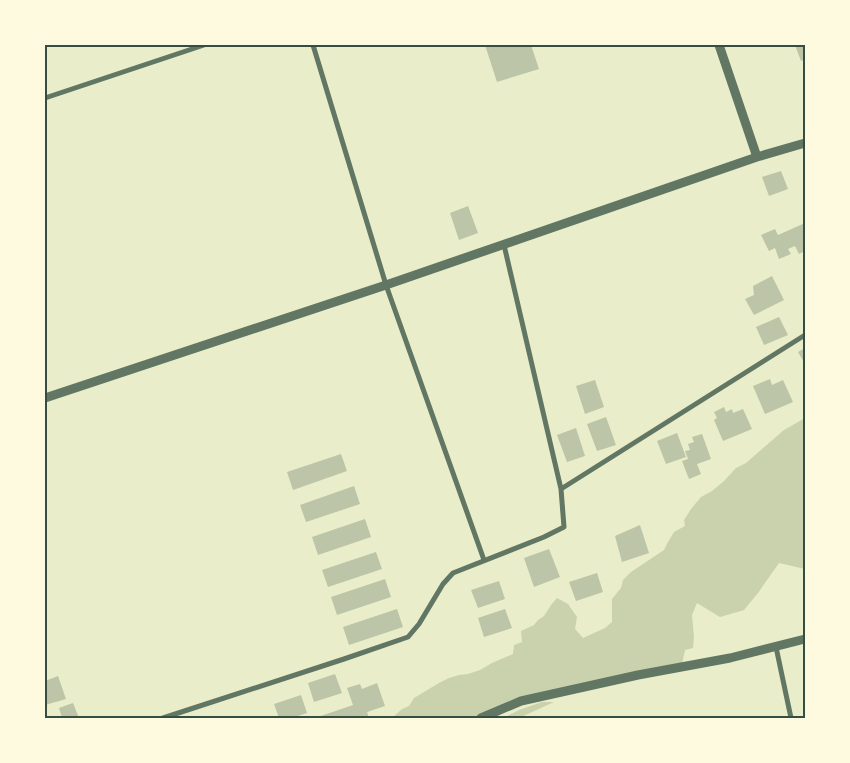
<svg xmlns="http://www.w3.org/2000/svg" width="850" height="763" font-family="'Titillium Web',sans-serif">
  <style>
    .green { fill: #cad2ad }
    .building { fill: #bcc5a7 }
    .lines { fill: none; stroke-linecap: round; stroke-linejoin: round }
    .minor { stroke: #617663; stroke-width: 5 }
    .tertiary { stroke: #617663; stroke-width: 9 }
    .neatline { fill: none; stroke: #344e41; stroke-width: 2 }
  </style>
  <rect width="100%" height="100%" fill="#e9edc9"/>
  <path class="green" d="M 805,418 L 805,569 L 779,563 L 758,593 L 744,610 L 720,617 L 697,603 L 692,615 L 694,637 L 693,648 L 685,650 L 682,664 L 500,707 L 481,718 L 392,718 L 402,709 L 409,706 L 414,698 L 439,683 L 449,678 L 459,675 L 468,674 L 480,670 L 492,663 L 513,654 L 514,645 L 522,642 L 521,631 L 534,625 L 538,620 L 544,616 L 551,605 L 557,598 L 568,604 L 577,617 L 575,629 L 583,638 L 605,628 L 612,622 L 612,599 L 621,588 L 623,580 L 631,572 L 664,550 L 668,542 L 674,532 L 685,526 L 684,520 L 691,509 L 701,497 L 712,491 L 724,481 L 736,468 L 746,463 L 784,430 Z
    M 542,702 L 554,702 L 519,718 L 503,718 L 519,710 Z"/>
  <path class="building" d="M 485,45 L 531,45 L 539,69 L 497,82 Z
    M 795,45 L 805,45 L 805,59 L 801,61 Z
    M 781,171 L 788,189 L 769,196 L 762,177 Z
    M 468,206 L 478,233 L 459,240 L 450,213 Z
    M 805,223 L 805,251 L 799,254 L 795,246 L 788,249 L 791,254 L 779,259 L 775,248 L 769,251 L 761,235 L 775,229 L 778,235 Z
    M 772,276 L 784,300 L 754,315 L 745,299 L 754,295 L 753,286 Z
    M 779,317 L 788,335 L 764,345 L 756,327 Z
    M 805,348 L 805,364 L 798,352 Z
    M 770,379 L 772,385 L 783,380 L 793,402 L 765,414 L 753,386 Z
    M 595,380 L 604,407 L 585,414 L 576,386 Z
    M 724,407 L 726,412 L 732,409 L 733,413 L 743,409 L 752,429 L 723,441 L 714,420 L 717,418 L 714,412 Z
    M 606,417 L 616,445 L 597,451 L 587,424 Z
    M 576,428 L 585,456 L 567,462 L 557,435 Z
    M 677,433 L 686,457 L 666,464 L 657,441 Z
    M 702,434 L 711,459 L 697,464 L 701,474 L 689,479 L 682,461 L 688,459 L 685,451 L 690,450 L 688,444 L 694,442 L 692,437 Z
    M 341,454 L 347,471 L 293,490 L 287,472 Z
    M 354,486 L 360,504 L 306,522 L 300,505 Z
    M 365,519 L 371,537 L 318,555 L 312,537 Z
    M 640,525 L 649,553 L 622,562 L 615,536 Z
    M 549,549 L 560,577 L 534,587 L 524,558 Z
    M 376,552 L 382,569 L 328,587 L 322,570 Z
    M 597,573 L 603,592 L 576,601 L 569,582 Z
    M 385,579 L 391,597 L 337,615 L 331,597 Z
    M 499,581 L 505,599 L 478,608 L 471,590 Z
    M 397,609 L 403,627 L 349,645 L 343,627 Z
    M 505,609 L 512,628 L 484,637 L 478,618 Z
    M 335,674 L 342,693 L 314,702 L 308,683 Z
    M 58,676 L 66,699 L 45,705 L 45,681 Z
    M 377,683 L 385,706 L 367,712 L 369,718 L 315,718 L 353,705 L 347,688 L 360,684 L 362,689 Z
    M 301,695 L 307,713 L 292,718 L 279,718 L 274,704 Z
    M 73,703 L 79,718 L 62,718 L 59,708 Z"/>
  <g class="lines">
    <path class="minor" d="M 313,45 L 386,285 L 484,560
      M 45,98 L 204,45
      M 504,245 L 561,489
      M 776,647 L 791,718
      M 163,718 L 344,659 L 408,637 L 419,624 L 443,584 L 453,573 L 544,537 L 564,527 L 561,489 L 805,335"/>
    <path class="tertiary" d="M 719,45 L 757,157
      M 45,398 L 386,285 L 757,157 L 805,143
      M 481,718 L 521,701 L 638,675 L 730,658 L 805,639"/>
  </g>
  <rect width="850" height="763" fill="none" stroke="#fefae0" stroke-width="92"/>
  <rect x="46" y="46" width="758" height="671" class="neatline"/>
</svg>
